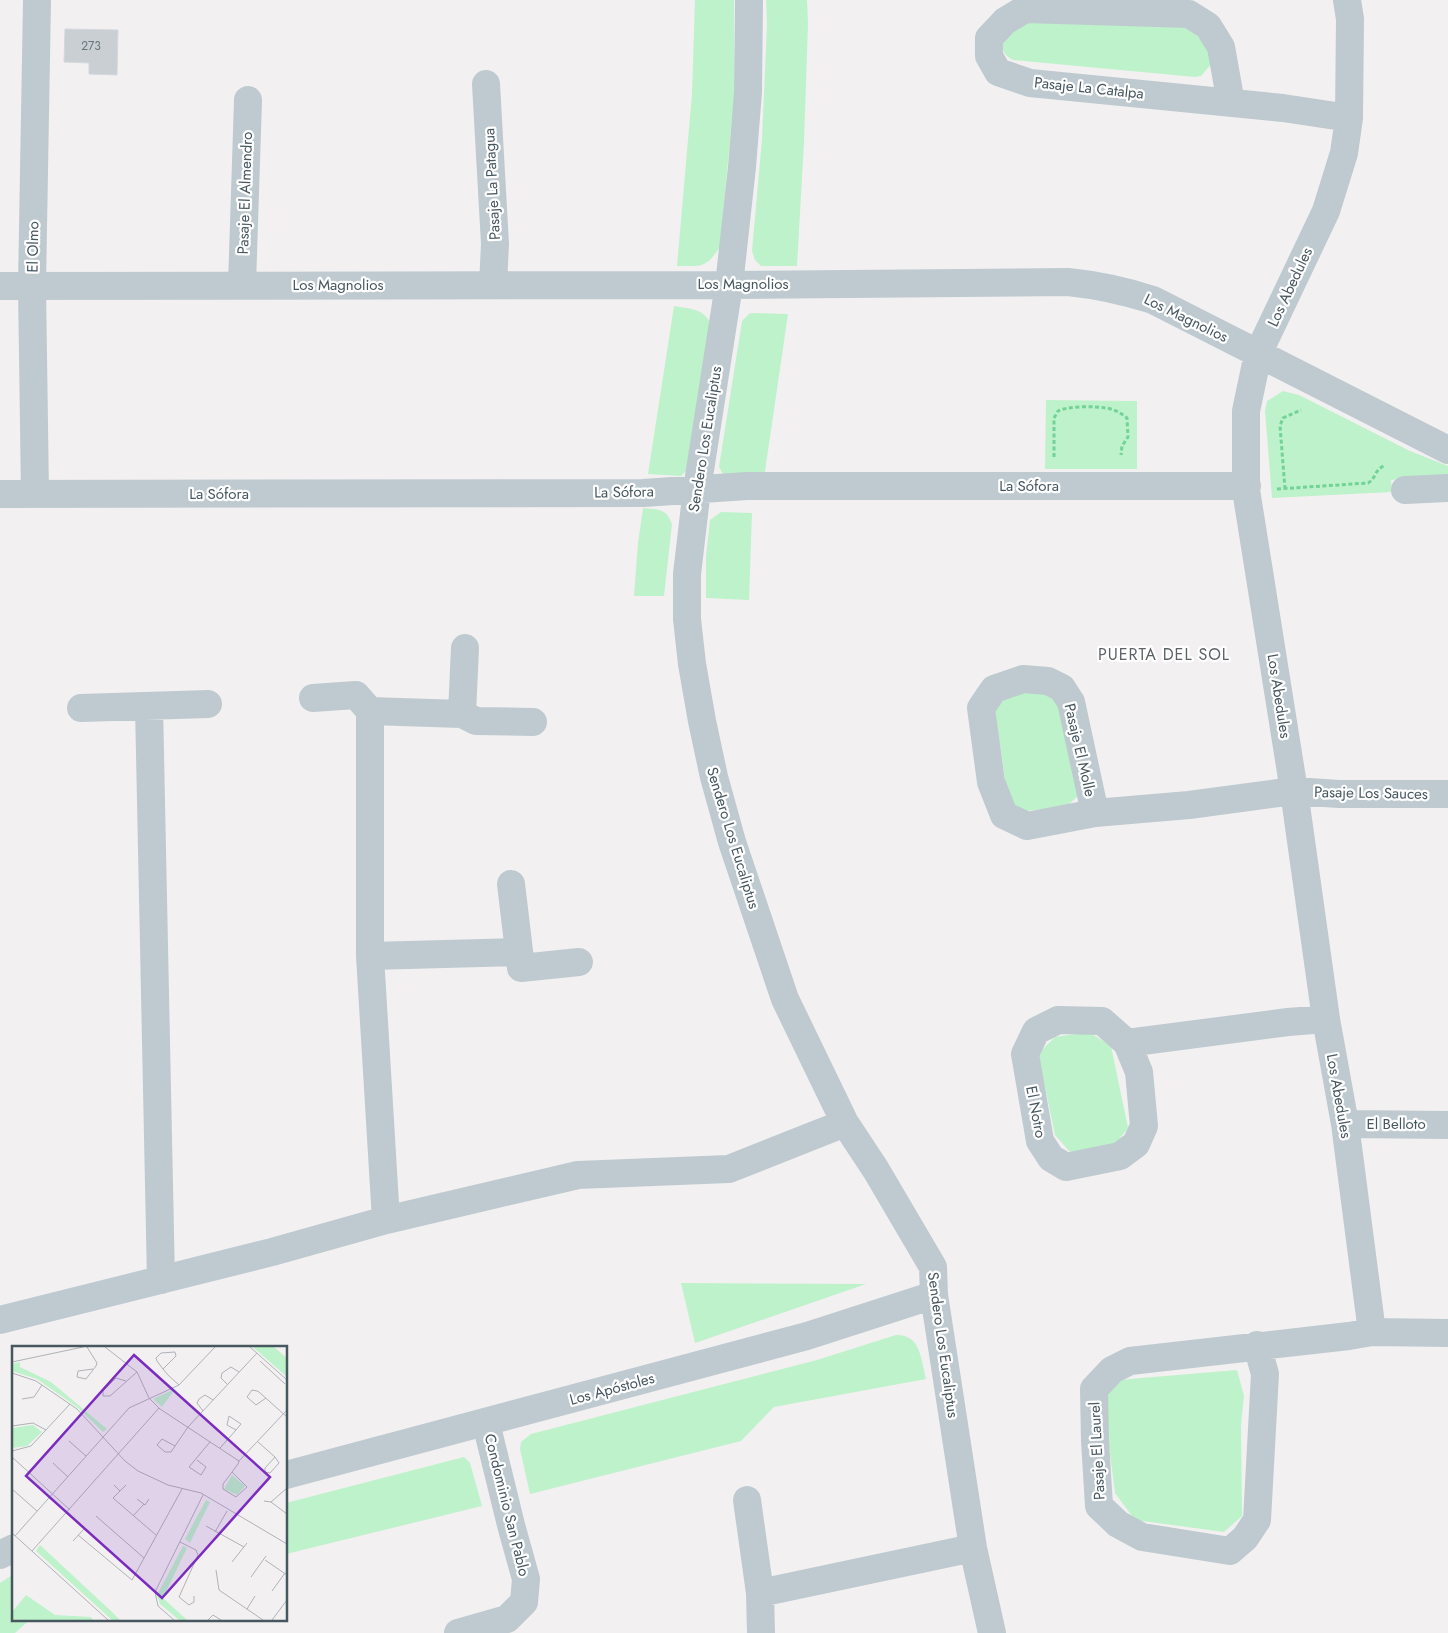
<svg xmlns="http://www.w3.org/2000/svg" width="1448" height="1633" font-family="Jost,sans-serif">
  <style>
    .green { fill: #bef2ca }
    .building { fill: #cacfd3; stroke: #d4d8dc }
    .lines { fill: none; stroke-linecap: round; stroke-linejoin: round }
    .path { stroke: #73d296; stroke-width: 3; stroke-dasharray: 4 2.5; stroke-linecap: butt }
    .minor { stroke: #becad0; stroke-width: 28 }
    .labels { text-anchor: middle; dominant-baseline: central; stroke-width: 4.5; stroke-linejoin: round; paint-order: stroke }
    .number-label { font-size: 12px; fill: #68757c }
    .street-label { font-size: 15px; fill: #47575f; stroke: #fff }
    .neighbourhood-label { font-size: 16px; letter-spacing: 1px; fill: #5d6266; stroke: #fff }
    .inset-road { fill: none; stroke: #aeb3b7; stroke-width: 1 }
    .view { fill: #7b2cbf; fill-opacity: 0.15; stroke: #7b2cbf; stroke-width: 2.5 }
    .inset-edge { fill: none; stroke: #47575f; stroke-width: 2.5 }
  </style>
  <rect width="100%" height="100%" fill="#f3f0f1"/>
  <path class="green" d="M 695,0 L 734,0 L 734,96 L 720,247 C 705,269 702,266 677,266 L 692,94 Z
    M 766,0 L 807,0 L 808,23 L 804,142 L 797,266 L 761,266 L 755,260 L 752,251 L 762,139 L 767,24 Z
    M 1013,21 L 1182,21 L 1203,34 L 1212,63 L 1201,76 L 1195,77 L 1013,60 C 994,50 1005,36 1013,21 Z
    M 674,306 C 691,309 703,308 711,324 L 689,468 L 681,476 L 648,474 Z
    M 750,313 L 788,314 L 764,478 L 723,474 L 719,467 L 742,321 Z
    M 1283,391 L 1299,395 L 1410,451 L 1448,466 L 1448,482 L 1412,478 L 1391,480 L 1392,492 L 1272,498 L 1265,411 L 1267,401 Z
    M 1046,400 L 1137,401 L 1137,469 L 1045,469 Z
    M 643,508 C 659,510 666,508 672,524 L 664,596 L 634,596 L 638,543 Z
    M 721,512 L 752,513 L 749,600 L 706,598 L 706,556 L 710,520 Z
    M 1045,690 L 1064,703 L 1080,794 L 1066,807 L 1024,811 L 1008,800 L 995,710 L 1009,694 Z
    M 1089,1032 L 1111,1046 L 1128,1128 L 1113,1147 L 1070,1152 L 1055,1135 L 1038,1054 L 1055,1037 Z
    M 681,1283 L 866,1284 L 695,1343 Z
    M 896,1335 C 921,1334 921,1360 926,1379 L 774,1407 L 741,1441 L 530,1494 L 520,1449 L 521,1442 L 531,1434 L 817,1360 Z
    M 1237,1370 L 1244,1396 L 1241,1425 L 1242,1516 L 1224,1532 L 1135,1520 L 1115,1493 L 1103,1398 L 1118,1380 Z
    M 464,1457 L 470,1463 L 482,1506 L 286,1554 L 286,1503 Z
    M 14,1574 L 14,1619 L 34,1619 L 26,1623 L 15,1633 L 0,1633 L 0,1583 Z"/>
  <path class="building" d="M 65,29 L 118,30 L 117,75 L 89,74 L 89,63 L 64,62 Z"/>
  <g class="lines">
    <path class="path" d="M 1054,457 L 1054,418 L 1058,411 C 1067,406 1095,406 1106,408 C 1114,409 1121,413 1127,418 L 1128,437 L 1122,446 L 1121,455
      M 1277,489 L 1368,483 C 1376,479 1374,470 1384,466
      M 1285,489 L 1280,426 L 1283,418 L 1301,410"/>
    <path class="minor" d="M 749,0 L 748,92 L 742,167 L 729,285 L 697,489 L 687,574 L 687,619 L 692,664 L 702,721 L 714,777 L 732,842 L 785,999 L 845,1123 L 876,1170 L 933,1267 L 934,1295 L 973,1548 L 992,1633
      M 1347,0 L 1350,19 L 1349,118 L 1344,153 L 1326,211 L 1258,354 L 1246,411 L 1246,490 L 1294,791 L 1326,1019 L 1345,1124 L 1372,1332
      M 486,84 L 495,244 L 493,285
      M 1231,103 L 1221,47 L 1208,26 L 1189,14 L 1025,9 L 1005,21 L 989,38 L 989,56 L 998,72 L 1030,83 L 1283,108 L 1349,118
      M 242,285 L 248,100
      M 0,286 L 729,285 L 1068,282 C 1098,285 1125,291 1153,300 L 1448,450
      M 1405,490 L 1448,488
      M 0,494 L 643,493 L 747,486 L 1247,486
      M 35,494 L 32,286 L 37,0
      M 465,648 L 462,714 L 476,721 L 533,722
      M 313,698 L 356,695 L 370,711
      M 149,706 L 161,1280
      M 81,708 L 208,704
      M 1095,813 L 1071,702 L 1062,688 L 1048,681 L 1023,679 L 994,689 L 981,708 L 991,782 L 1004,815 L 1027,826 L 1095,813 L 1189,805 L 1294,791 L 1339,794 L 1448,794
      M 511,884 L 521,968 L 579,962
      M 370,956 L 519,952
      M 1127,1043 L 1139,1072 L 1144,1126 L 1136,1144 L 1120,1156 L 1066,1167 L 1051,1158 L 1040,1141 L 1025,1054 L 1036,1031 L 1058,1020 L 1102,1021 L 1127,1043 L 1288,1022 L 1326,1019
      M 1345,1124 L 1448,1125
      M 386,1220 L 370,956 L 370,711 L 462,714
      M 0,1320 L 272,1252 L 386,1220 L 578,1175 L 729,1169 L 845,1123
      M 1257,1345 L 1265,1374 L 1257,1520 L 1245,1538 L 1230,1551 L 1142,1537 L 1118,1524 L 1099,1506 L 1095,1441 L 1094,1389 L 1112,1370 L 1130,1361 L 1349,1336 L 1372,1332 L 1448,1333
      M 286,1475 L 807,1336 L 934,1295
      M 747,1500 L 760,1593 L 761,1633
      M 0,1555 L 14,1548
      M 760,1593 L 973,1548
      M 458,1633 L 507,1619 L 524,1602 L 526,1579 L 511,1525 L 486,1423"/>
  </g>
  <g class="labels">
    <g class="number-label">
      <text x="91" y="46">273</text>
    </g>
    <g class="street-label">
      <text transform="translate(1089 88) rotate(6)">Pasaje La Catalpa</text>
      <text transform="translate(492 184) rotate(-93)">Pasaje La Patagua</text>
      <text transform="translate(245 193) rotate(-88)">Pasaje El Almendro</text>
      <text transform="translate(33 247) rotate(-89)">El Olmo</text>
      <text x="743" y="284">Los Magnolios</text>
      <text x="338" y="285">Los Magnolios</text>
      <text transform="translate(1290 287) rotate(-65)">Los Abedules</text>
      <text transform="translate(1186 318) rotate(26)">Los Magnolios</text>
      <text transform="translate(705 439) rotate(-81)">Sendero Los Eucaliptus</text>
      <text x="1029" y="486">La Sófora</text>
      <text transform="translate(624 492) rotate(-1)">La Sófora</text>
      <text x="219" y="494">La Sófora</text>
      <text transform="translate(1279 696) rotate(81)">Los Abedules</text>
      <text transform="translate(1080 750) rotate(77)">Pasaje El Molle</text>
      <text transform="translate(1371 793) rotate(1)">Pasaje Los Sauces</text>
      <text transform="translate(733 838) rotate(73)">Sendero Los Eucaliptus</text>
      <text transform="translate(1339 1096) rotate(80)">Los Abedules</text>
      <text transform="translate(1036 1112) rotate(79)">El Notro</text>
      <text x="1396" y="1124">El Belloto</text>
      <text transform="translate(943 1345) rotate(82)">Sendero Los Eucaliptus</text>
      <text transform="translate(612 1389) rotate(-15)">Los Apóstoles</text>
      <text transform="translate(1097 1451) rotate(-93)">Pasaje El Laurel</text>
      <text transform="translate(507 1505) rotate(76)">Condominio San Pablo</text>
    </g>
    <g class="neighbourhood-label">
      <text x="1164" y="654">PUERTA DEL SOL</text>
    </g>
  </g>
  <g transform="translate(12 1346)">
    <rect width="275" height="275" fill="#f3f0f1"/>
    <path d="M 241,1 L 262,1 L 275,12 L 275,31 ZM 8,16 L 8,21 L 39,36 L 95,83 L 91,86 L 65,61 L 25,33 L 0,25 L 0,18 ZM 163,43 L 150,61 L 142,54 L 143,52 ZM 21,79 L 30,86 L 15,100 L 0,102 L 0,82 ZM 220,129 L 233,140 L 225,149 L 212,143 ZM 194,154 L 198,156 L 178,197 L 173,193 ZM 28,199 L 99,265 L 108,274 L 100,274 L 24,205 ZM 171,200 L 175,202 L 151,252 L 175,274 L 167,274 L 148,258 L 145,249 ZM 14,249 L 43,269 L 79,271 L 81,274 L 0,274 L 0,266 Z" fill="#bef2ca"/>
    <path class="inset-road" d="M 75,1 L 85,17 L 84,20 L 74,33 L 65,31 L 66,25 L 81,23M 93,1 L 125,26 L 137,52 L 148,63 L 227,115M 238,1 L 275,34M 248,15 L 273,38M 0,16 L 71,1M 151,23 L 164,10 L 163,6 L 149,7 L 144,12 L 145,15 L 151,23 L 156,29 L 167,39M 0,27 L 24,35 L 65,63 L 113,115 L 126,125 L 156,139 L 189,147 L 275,198M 114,35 L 104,32 L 91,45 L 91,50 L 98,50 L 125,26M 216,39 L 209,32 L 210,27 L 219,21 L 227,26M 254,52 L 244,59 L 235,51 L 240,44 L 245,45 L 247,46 L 275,71M 10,53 L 22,51 L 30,39M 191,65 L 185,57 L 187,53 L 193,49 L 201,54M 0,80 L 21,77 L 34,84M 57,95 L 74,110M 246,96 L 263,111 L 267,117 L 258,127 L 253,126 L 253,122 L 263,111M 163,100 L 150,93 L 145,99 L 153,106 L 159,106 L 176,81 L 245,7M 208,102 L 224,84 L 229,78 L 217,70 L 215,79 L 224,84M 0,105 L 19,100 L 58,58M 0,111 L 58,164M 185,114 L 194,121 L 189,129 L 177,121 L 198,96M 41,117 L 56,131M 220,126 L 235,141 L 224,151 L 211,143 L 211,138 L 226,118 L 227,115 L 275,64M 102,139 L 108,145 L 114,139M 0,143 L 25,165M 108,145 L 101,152 L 144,189M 125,153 L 133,159 L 137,153M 252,155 L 259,156 L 275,168M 259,156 L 275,142M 84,170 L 132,212M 121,170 L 132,158M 194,180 L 232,201M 203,186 L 215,165M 0,187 L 96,274M 66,189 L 120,234 L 170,143M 3,190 L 117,62 L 167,39 L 203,1M 61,195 L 72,183M 168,196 L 184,204 L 186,209 L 167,251 L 177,259 L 182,256 L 182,250M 20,205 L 147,62M 253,214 L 275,229M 220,216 L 235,197M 204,224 L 207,244 L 251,274M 239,231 L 254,210M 260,245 L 273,227M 235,263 L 243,250M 162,274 L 146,260 L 143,246 L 191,149M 196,274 L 201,269 L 209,274M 260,274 L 275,254"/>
    <path class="view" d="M 122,9 L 258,131 L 150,252 L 14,130 Z"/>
    <rect width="275" height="275" class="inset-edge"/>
  </g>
</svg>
